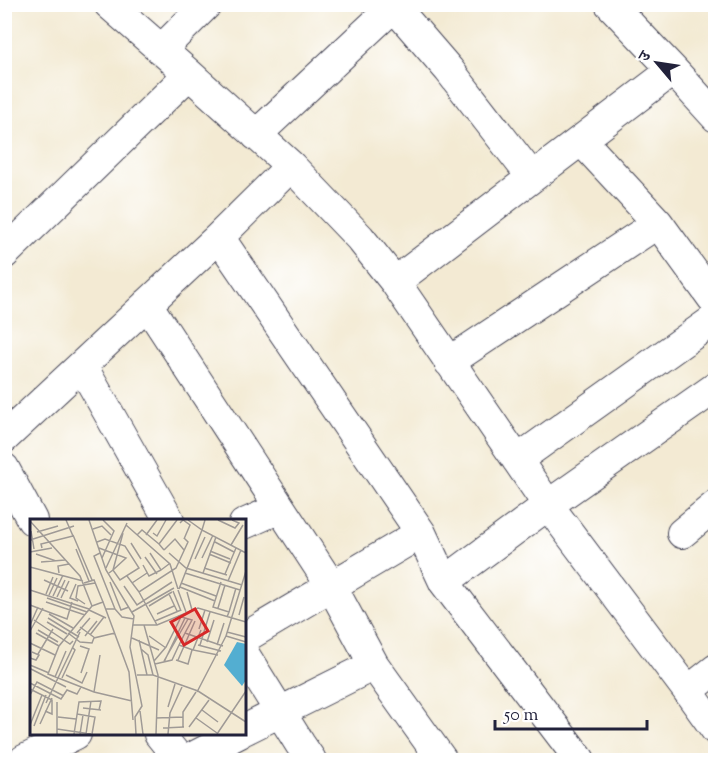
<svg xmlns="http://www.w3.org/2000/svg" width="720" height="765" font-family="'Sorts Mill Goudy','Noto Serif Devanagari',serif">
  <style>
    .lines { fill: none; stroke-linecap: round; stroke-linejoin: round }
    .minor-casing { stroke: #414052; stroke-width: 32 }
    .minor { stroke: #fff; stroke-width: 30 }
    .inset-road { fill: none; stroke: #9f9a96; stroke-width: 1.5 }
    .view { fill: #d62828; fill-opacity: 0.15; stroke: #d62828; stroke-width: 3 }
    .inset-edge { fill: none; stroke: #22223b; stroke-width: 3 }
  </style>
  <rect width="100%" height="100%" fill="#fff"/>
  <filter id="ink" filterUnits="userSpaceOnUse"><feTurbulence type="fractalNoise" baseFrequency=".0167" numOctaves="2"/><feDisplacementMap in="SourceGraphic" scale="12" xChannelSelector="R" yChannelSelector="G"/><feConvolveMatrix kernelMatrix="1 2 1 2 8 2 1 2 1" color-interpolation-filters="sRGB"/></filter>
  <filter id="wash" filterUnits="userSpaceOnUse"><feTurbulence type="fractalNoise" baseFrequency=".008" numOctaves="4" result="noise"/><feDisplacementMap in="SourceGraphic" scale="24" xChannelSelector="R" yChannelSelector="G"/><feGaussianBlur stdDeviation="1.35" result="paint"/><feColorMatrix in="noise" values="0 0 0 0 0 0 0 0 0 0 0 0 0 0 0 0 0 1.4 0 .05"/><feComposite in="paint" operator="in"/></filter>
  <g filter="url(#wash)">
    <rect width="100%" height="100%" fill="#f3ead3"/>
  </g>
  <g filter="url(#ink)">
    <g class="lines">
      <g class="minor-casing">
        <path id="minor" d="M 109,4 L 189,74 L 291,166 L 219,237
          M 392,4 L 449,70 L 532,177
          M 610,4 L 673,70 L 716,117
          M 161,50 L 207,4
          M 256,135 L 394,6
          M 581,140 L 658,223 L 716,303
          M 291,166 L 360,238 L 395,282 L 548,505 L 688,691 L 716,730
          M 4,254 L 189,74
          M 395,282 L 673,70
          M 147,304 L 332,587 L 374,665 L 442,760
          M 449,362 L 658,223
          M 82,366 L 169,520
          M 4,438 L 219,237 L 421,533 L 444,582 L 548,505 L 716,387
          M 517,460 L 716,318
          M 4,468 L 32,520
          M 244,524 L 280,508
          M 682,533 L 716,505
          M 444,582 L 580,760
          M 244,638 L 421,533
          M 244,654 L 300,744 L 311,760
          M 688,691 L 716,669
          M 244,730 L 374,665
          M 159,734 L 180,760
          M 24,760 L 76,734
          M 187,760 L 238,734"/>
      </g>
      <use href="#minor" class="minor"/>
    </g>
  </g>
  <g transform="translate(30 519)">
    <rect width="216" height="216" fill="#f3ead3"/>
    <path d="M 207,123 L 216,125 L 216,161 L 212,167 L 194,146 Z" fill="#53aed1"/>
    <path class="inset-road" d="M 59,1 L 76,51 L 104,97 L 100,128 L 112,187 L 105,198 L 106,215M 158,1 L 172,11 L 175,1M 188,1 L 205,9 L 209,4 L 202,1M 0,2 L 50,57 L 62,87 L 73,83 L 99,153 L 103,201M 150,4 L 153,1 L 160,6 L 154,20M 96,6 L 140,45 L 148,70M 63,10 L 72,7 L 81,16M 1,12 L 4,30M 7,13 L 28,7M 123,14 L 127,17 L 136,1M 43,16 L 62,61M 107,16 L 112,11 L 129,25M 116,16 L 127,1M 0,21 L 44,7M 67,23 L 75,20 L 95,27 L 109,49 L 90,61 L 83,51 L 79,54M 185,23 L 204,33M 101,24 L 111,40M 201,26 L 213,6M 12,29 L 11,25 L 43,17 L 36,1M 69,29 L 96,39 L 83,51M 46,30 L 59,62M 134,31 L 129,25 L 147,1M 134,31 L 145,20 L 154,31M 180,32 L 200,40M 0,33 L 22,29M 70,34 L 64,37 L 85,90M 120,34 L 131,51 L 139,45M 139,34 L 156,49 L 212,66M 6,35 L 26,42M 179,35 L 201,44M 115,38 L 127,55M 72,39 L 84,12 L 73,1M 172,39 L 183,16M 165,40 L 175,18M 11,43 L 35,41M 113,46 L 119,57 L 131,51M 0,48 L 53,62M 76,49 L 97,4M 174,49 L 197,56M 83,51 L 93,14M 216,52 L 196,117 L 216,123M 29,54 L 28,47 L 39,45M 155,54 L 210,71M 173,54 L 186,18M 195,55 L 206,29M 97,57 L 109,73 L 146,49 L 158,23 L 154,19M 14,61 L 38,72M 198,62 L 211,31M 80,63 L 91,91 L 99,88M 191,63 L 183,88 L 199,93 L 197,98M 54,64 L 64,61 L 73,83M 102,64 L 117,54M 151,64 L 186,77M 46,65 L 40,79 L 48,82M 94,67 L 107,86 L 142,63M 150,68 L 185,82M 149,70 L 172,11 L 216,34M 0,71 L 59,90M 148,71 L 156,93M 143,72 L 151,92M 109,73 L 127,106M 157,73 L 162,91M 16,75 L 23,58M 139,75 L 147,92M 19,76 L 27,59M 23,77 L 33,56M 27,78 L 35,61M 17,79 L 57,93M 31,79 L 39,62M 16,83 L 55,96M 55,85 L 46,79 L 48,67 L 65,64M 0,86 L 37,100 L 42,83M 62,87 L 29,127 L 18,155 L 64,173 L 102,182M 119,87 L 142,73M 188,89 L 195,66M 76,90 L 85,90 L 92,98 L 104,100M 59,91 L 76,99M 102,93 L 144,69M 199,93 L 206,69M 19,95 L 43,109M 127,95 L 144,87M 209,96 L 214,78M 148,97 L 162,101 L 155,114 L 193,127M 18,99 L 49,118M 4,101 L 40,125 L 43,122M 125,102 L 151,91M 17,103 L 37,115M 0,106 L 8,88M 103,106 L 127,106 L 168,89 L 216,103M 114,106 L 128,156 L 126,215M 50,108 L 65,119M 169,110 L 175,91M 8,111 L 28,123M 171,111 L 163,131 L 188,136M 0,112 L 13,89M 197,113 L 216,118M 6,114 L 29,127M 38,114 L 50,123 L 62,124 L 64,119 L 85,114M 47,114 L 60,99M 155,114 L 149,126 L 163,131M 60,116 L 74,98M 55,117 L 67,102M 119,117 L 136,129M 102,119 L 129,131M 109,121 L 117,156M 177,123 L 184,101M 0,124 L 25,136M 168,126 L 191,132M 170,126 L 180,93M 187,126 L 194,104M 50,127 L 59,130 L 51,154M 111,130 L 118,136 L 123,156M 8,135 L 23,110M 0,139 L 6,141 L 9,136 L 2,133M 146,141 L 158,145 L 162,131M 148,141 L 165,102M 124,142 L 136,128 L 151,98M 134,142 L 158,100M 134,143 L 155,99M 125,145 L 142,141 L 149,126M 0,146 L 19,154M 1,150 L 36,168M 36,156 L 52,164 L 57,153M 107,156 L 123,156 L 168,172 L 216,203M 25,158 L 36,132M 32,159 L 45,131 L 43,129M 0,164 L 31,180 L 37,171 L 47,175 L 51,168M 0,170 L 22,181 L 22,195 L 15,192M 64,173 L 70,136M 167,173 L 196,117M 0,176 L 7,163 L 34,177M 16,184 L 50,113M 138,188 L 145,165M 53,189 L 71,191M 172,191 L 188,203M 110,192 L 113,215M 47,195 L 65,198 L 62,215M 28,198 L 46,200M 126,199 L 153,198M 166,199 L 187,214M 10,205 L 22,179M 0,206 L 12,176M 4,207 L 16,176M 153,208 L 153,193 L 166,173M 159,208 L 179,181M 133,209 L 154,208M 27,210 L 61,215M 27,215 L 27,183M 44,215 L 49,183 L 71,182 L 69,191M 50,215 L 53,196M 56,215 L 61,182M 138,215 L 140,194 L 152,168M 187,215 L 216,172"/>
    <path class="view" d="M 165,90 L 178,112 L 154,126 L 141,103 Z"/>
    <rect width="216" height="216" class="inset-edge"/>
  </g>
  <rect width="720" height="765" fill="none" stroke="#fff" stroke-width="24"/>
  <g transform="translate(657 63) rotate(299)" stroke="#ffffff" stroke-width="4.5" paint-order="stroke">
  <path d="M0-4.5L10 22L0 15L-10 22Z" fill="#22223b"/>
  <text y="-9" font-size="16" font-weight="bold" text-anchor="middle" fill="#22223b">उ</text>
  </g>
  <path d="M495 720v9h152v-9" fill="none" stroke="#22223b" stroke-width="3"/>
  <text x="504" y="720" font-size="18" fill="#22223b" stroke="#ffffff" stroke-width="4.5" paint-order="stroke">50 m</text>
</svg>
